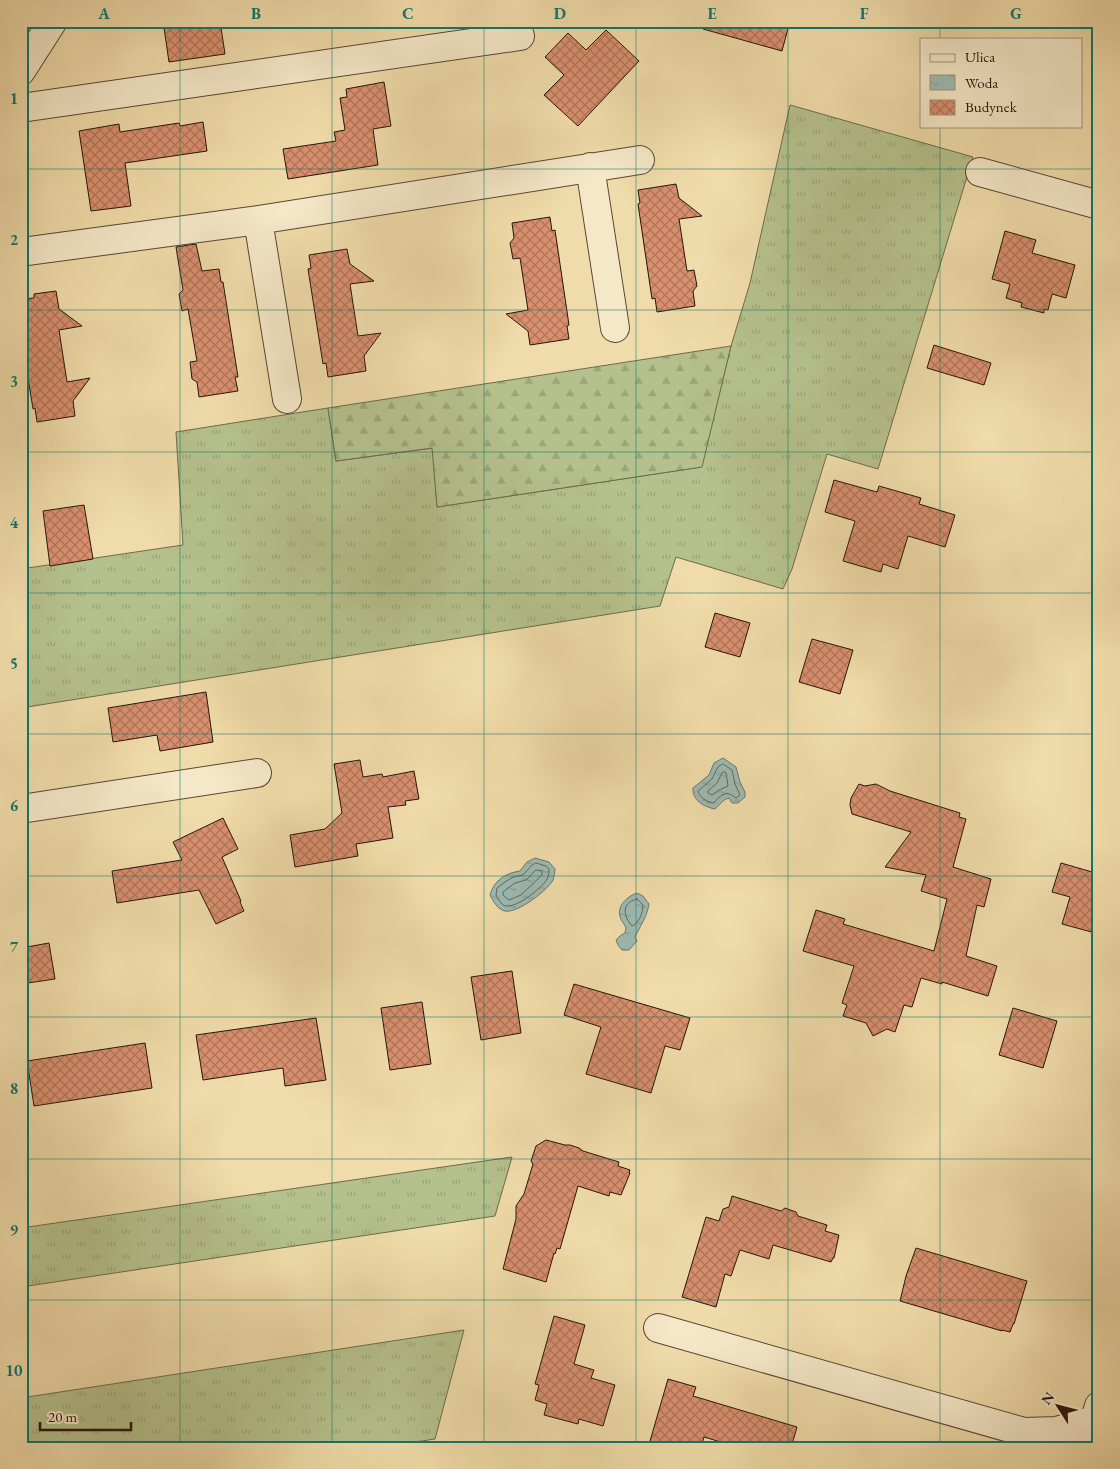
<svg xmlns="http://www.w3.org/2000/svg" width="1120" height="1469" font-family="'EB Garamond',serif">
  <style>
    .grass { fill: url(#grass-tufts); stroke: #6e6a4c }
    .forest { fill: url(#forest-firs); stroke: #6e6a4c }
    .water { fill: url(#water-ripples); stroke: #6e786f }
    .lines { fill: none; stroke-linecap: round; stroke-linejoin: round }
    .shore { stroke: #62675f; stroke-width: 1 }
    .building { fill: url(#building-cross-hatch); stroke: #27140d }
    .minor-casing { stroke: #594634; stroke-width: 30 }
    .minor { stroke: #f5e8c8; stroke-width: 28 }
    .grid { fill: none; stroke: #0f766e; stroke-width: 1; stroke-opacity: 0.55 }
    .neatline { fill: none; stroke: #0f766e; stroke-width: 2 }
    .grid-label { font-size: 16px; text-anchor: middle; font-weight: bold; fill: #0f766e }
  </style>
  <defs>
    <pattern id="grass-tufts" width="24" height="20" patternUnits="userSpaceOnUse" patternTransform="scale(1.25)"><rect width="24" height="20" fill="#b5c18c"/><path d="M3 7l-1-3M5 7V3M7 7l1-3M15 17l-1-3M17 17v-4M19 17l1-3" fill="none" stroke="#9ca578"/></pattern>
    <pattern id="forest-firs" width="22" height="20" patternUnits="userSpaceOnUse" patternTransform="scale(1.25)"><rect width="22" height="20" fill="#b5c18c"/><path d="M5 1l3.5 6h-7zM16 11l3.5 6h-7z" fill="#9ca578"/></pattern>
    <pattern id="water-ripples" width="26" height="14" patternUnits="userSpaceOnUse" patternTransform="scale(1.25)"><rect width="26" height="14" fill="#9dbab1"/><path d="M2 4q2-2 4 0t4 0M15 11q2-2 4 0t4 0" fill="none" stroke="#879f97"/></pattern>
    <pattern id="building-cross-hatch" width="8" height="8" patternUnits="userSpaceOnUse" patternTransform="scale(1.25)"><rect width="8" height="8" fill="#d9906e"/><path d="M0 0l8 8M0 8l8-8" fill="none" stroke="#b07459"/></pattern>
  </defs>
  <rect width="100%" height="100%" fill="#f0dcaa"/>
  <filter id="stains"><feTurbulence type="fractalNoise" baseFrequency=".004" numOctaves="4"/><feColorMatrix values="0 0 0 0 .2 0 0 0 0 .09 0 0 0 0 .02 0 0 0 .5 -.17"/></filter>
  <radialGradient id="worn" r=".72"><stop offset=".6" stop-color="#630" stop-opacity="0"/><stop offset="1" stop-color="#630" stop-opacity=".3"/></radialGradient>
  <path class="grass" d="M 790,105 L 973,157 L 878,469 L 827,454 L 792,569 L 783,589 L 676,557 L 660,606 L 21,708 L 21,569 L 183,545 L 176,432 L 328,408 L 336,461 L 433,448 L 437,507 L 701,467 L 731,346 L 750,283 Z
    M 512,1157 L 495,1216 L 21,1287 L 21,1228 Z
    M 464,1330 L 435,1439 L 375,1448 L 21,1448 L 21,1398 Z"/>
  <path class="forest" d="M 731,346 L 702,467 L 437,507 L 432,448 L 336,461 L 328,408 Z"/>
  <path class="water" d="M 723,758 L 736,767 L 740,782 L 745,792 L 745,797 L 738,803 L 732,803 L 729,798 C 722,800 720,805 715,809 C 704,807 692,800 693,788 L 709,775 L 714,763 Z
    M 535,858 L 549,862 L 555,869 C 555,872 554,877 553,880 C 548,890 517,914 505,911 C 498,910 493,901 490,895 C 494,880 506,873 520,871 L 527,862 Z
    M 637,893 L 643,896 L 649,904 C 647,917 640,926 635,937 L 637,941 L 629,950 L 622,950 L 618,945 L 616,940 L 620,936 L 625,933 L 626,928 C 625,925 623,923 622,921 C 614,908 626,897 637,893 Z"/>
  <g class="lines">
    <path class="shore" d="M 723,764 L 732,770 L 735,784 L 740,795 L 736,798 C 727,790 721,794 714,803 C 708,803 699,797 698,791 L 712,779 L 718,767 Z
      M 724,772 L 726,773 L 728,786 L 719,790 L 712,795 L 708,793 L 708,791 L 717,783 L 722,773 Z
      M 536,863 L 546,866 L 549,869 C 549,872 549,874 548,877 C 545,886 517,908 506,906 C 501,905 498,899 496,895 L 497,888 L 505,882 L 513,877 L 523,875 L 531,866 Z
      M 536,870 L 542,871 L 542,875 L 521,895 L 509,900 L 503,895 L 503,892 L 515,883 L 526,880 Z
      M 637,899 L 643,905 C 643,913 639,923 632,926 C 624,917 620,903 637,899 Z"/>
  </g>
  <path class="building" d="M 163,21 L 220,21 L 225,54 L 169,62 Z
    M 704,21 L 790,21 L 782,51 L 703,29 Z
    M 606,30 L 639,61 L 578,126 L 544,95 L 564,75 L 545,57 L 568,33 L 586,50 Z
    M 384,82 L 391,126 L 373,129 L 378,165 L 288,179 L 283,149 L 336,141 L 334,132 L 345,130 L 340,98 L 347,97 L 346,89 Z
    M 203,122 L 207,151 L 125,163 L 131,206 L 91,211 L 79,131 L 119,124 L 120,132 L 179,123 L 180,126 Z
    M 676,184 L 679,198 L 702,216 L 679,219 L 687,271 L 694,270 L 697,286 L 693,291 L 695,306 L 657,312 L 655,298 L 652,299 L 638,204 L 640,203 L 638,190 Z
    M 550,217 L 552,231 L 555,230 L 569,325 L 567,326 L 569,339 L 530,345 L 528,331 L 506,314 L 528,310 L 520,258 L 513,259 L 510,243 L 514,238 L 512,223 Z
    M 1005,231 L 1036,240 L 1032,253 L 1075,265 L 1066,298 L 1052,294 L 1048,310 L 1044,309 L 1044,313 L 1021,307 L 1022,303 L 1006,298 L 1010,284 L 992,279 Z
    M 196,244 L 202,271 L 219,269 L 221,282 L 223,282 L 238,377 L 235,377 L 238,391 L 199,397 L 197,382 L 192,379 L 190,362 L 197,361 L 188,309 L 182,311 L 179,294 L 183,290 L 176,247 Z
    M 347,249 L 350,264 L 374,281 L 350,284 L 358,336 L 381,333 L 364,356 L 366,371 L 328,377 L 326,363 L 323,364 L 308,269 L 311,268 L 309,255 Z
    M 56,291 L 59,309 L 82,326 L 59,330 L 67,382 L 90,378 L 73,401 L 75,416 L 37,422 L 35,408 L 33,409 L 21,335 L 21,299 L 34,298 L 34,294 Z
    M 934,345 L 991,363 L 984,385 L 927,368 Z
    M 834,480 L 877,492 L 879,486 L 921,498 L 919,504 L 955,515 L 945,547 L 908,536 L 898,569 L 883,564 L 881,572 L 843,561 L 855,521 L 825,512 Z
    M 84,505 L 93,559 L 50,566 L 43,511 Z
    M 715,613 L 750,623 L 740,657 L 705,647 Z
    M 812,639 L 853,650 L 840,694 L 799,682 Z
    M 206,692 L 213,742 L 160,751 L 157,735 L 113,742 L 108,708 Z
    M 360,760 L 363,777 L 382,774 L 383,777 L 414,771 L 419,799 L 405,801 L 406,805 L 388,807 L 393,838 L 356,844 L 358,856 L 295,867 L 290,835 L 325,829 L 342,813 L 334,764 Z
    M 859,784 L 865,786 L 876,784 L 890,791 L 960,813 L 959,817 L 966,819 L 953,867 L 991,879 L 984,907 L 977,905 L 966,956 L 997,966 L 988,996 L 942,982 L 942,984 L 921,978 L 912,1007 L 904,1005 L 895,1032 L 887,1029 L 873,1036 L 866,1023 L 843,1016 L 847,1005 L 842,1003 L 854,966 L 803,951 L 816,910 L 845,919 L 843,924 L 934,951 L 947,899 L 921,891 L 926,875 L 885,867 L 911,832 L 852,814 L 850,805 L 851,798 Z
    M 223,818 L 238,849 L 222,857 L 241,901 L 240,902 L 244,911 L 216,924 L 199,890 L 117,903 L 112,871 L 182,860 L 173,842 Z
    M 1061,863 L 1099,874 L 1099,934 L 1062,924 L 1070,897 L 1052,892 Z
    M 49,943 L 55,979 L 21,984 L 21,948 Z
    M 512,971 L 521,1033 L 481,1040 L 471,977 Z
    M 574,984 L 690,1018 L 680,1050 L 665,1046 L 651,1093 L 586,1074 L 601,1027 L 564,1015 Z
    M 422,1002 L 431,1064 L 390,1070 L 381,1008 Z
    M 1013,1008 L 1057,1021 L 1043,1068 L 999,1055 Z
    M 316,1018 L 326,1080 L 285,1086 L 283,1068 L 203,1080 L 196,1035 Z
    M 145,1043 L 152,1088 L 34,1106 L 27,1061 Z
    M 546,1140 L 565,1145 L 570,1145 L 579,1148 L 583,1151 L 619,1162 L 618,1166 L 630,1170 L 629,1173 L 630,1173 L 621,1195 L 610,1192 L 609,1196 L 578,1186 L 560,1249 L 557,1248 L 555,1254 L 554,1253 L 546,1282 L 503,1269 L 516,1219 L 516,1206 L 524,1194 L 533,1164 L 531,1161 L 536,1146 Z
    M 732,1196 L 781,1211 L 785,1208 L 796,1212 L 798,1216 L 827,1225 L 825,1231 L 839,1235 L 834,1258 L 833,1258 L 831,1262 L 773,1245 L 769,1259 L 740,1250 L 731,1276 L 725,1274 L 716,1307 L 682,1297 L 706,1217 L 719,1221 L 723,1209 L 729,1207 Z
    M 916,1248 L 1027,1281 L 1014,1324 L 1013,1324 L 1010,1332 L 1002,1330 L 1002,1331 L 900,1301 L 906,1276 Z
    M 554,1316 L 585,1325 L 574,1364 L 594,1370 L 591,1378 L 615,1385 L 603,1426 L 579,1419 L 578,1424 L 544,1415 L 547,1404 L 535,1400 L 539,1385 L 535,1384 Z
    M 668,1379 L 696,1387 L 693,1396 L 797,1427 L 791,1448 L 741,1448 L 704,1437 L 701,1448 L 648,1448 Z"/>
  <g class="lines">
    <g class="minor-casing">
      <path id="minor" d="M 21,71 L 53,21
        M 21,108 L 520,36
        M 590,167 L 615,328
        M 980,172 L 1099,205
        M 258,220 L 287,399
        M 21,252 L 258,220 L 640,160
        M 21,809 L 257,773
        M 658,1328 L 1024,1432 L 1056,1431 L 1094,1421
        M 1086,1448 L 1099,1406"/>
    </g>
    <use href="#minor" class="minor"/>
  </g>
  <path class="grid" d="M 180,21 L 180,1448M 332,21 L 332,1448M 484,21 L 484,1448M 636,21 L 636,1448M 788,21 L 788,1448M 940,21 L 940,39M 940,126 L 940,1448M 21,169 L 1099,169M 21,310 L 1099,310M 21,452 L 1099,452M 21,593 L 1099,593M 21,734 L 1099,734M 21,876 L 1099,876M 21,1017 L 1099,1017M 21,1159 L 1099,1159M 21,1300 L 1099,1300"/>
  <rect width="1120" height="1469" fill="none" stroke="#f0dcaa" stroke-width="55"/>
  <rect x="920" y="38" width="162" height="90" fill="#f5e8c8" stroke="#a3937d"/>
  <rect x="930" y="54" width="25" height="8" fill="#f5e8c8" stroke="#a3937d"/>
  <text x="965" y="62" font-size="15" fill="#27140d">Ulica</text>
  <rect x="930" y="75" width="25" height="15" fill="url(#water-ripples)" stroke="#a3937d"/>
  <text x="965" y="88" font-size="15" fill="#27140d">Woda</text>
  <rect x="930" y="100" width="25" height="15" fill="url(#building-cross-hatch)" stroke="#a3937d"/>
  <text x="965" y="112" font-size="15" fill="#27140d">Budynek</text>
  <g transform="translate(1058 1406) rotate(306)" stroke="#f5e8c8" stroke-width="4" paint-order="stroke">
  <path d="M0-4L9 19L0 12L-9 19Z" fill="#27140d"/>
  <text y="-8" font-size="14" font-weight="bold" text-anchor="middle" fill="#27140d">N</text>
  </g>
  <path d="M40 1422v8h91v-8" fill="none" stroke="#27140d" stroke-width="2.5"/>
  <text x="48" y="1422" font-size="15" fill="#27140d" stroke="#f5e8c8" stroke-width="4" paint-order="stroke">20 m</text>
  <rect x="28" y="28" width="1064" height="1414" class="neatline"/>
  <g class="grid-label">
    <text x="104" y="19">A</text>
    <text x="256" y="19">B</text>
    <text x="408" y="19">C</text>
    <text x="560" y="19">D</text>
    <text x="712" y="19">E</text>
    <text x="864" y="19">F</text>
    <text x="1016" y="19">G</text>
    <text x="14" y="104">1</text>
    <text x="14" y="245">2</text>
    <text x="14" y="387">3</text>
    <text x="14" y="528">4</text>
    <text x="14" y="669">5</text>
    <text x="14" y="811">6</text>
    <text x="14" y="952">7</text>
    <text x="14" y="1094">8</text>
    <text x="14" y="1235">9</text>
    <text x="14" y="1376">10</text>
  </g>
  <rect width="100%" height="100%" filter="url(#stains)"/>
  <rect width="100%" height="100%" fill="url(#worn)"/>
</svg>
